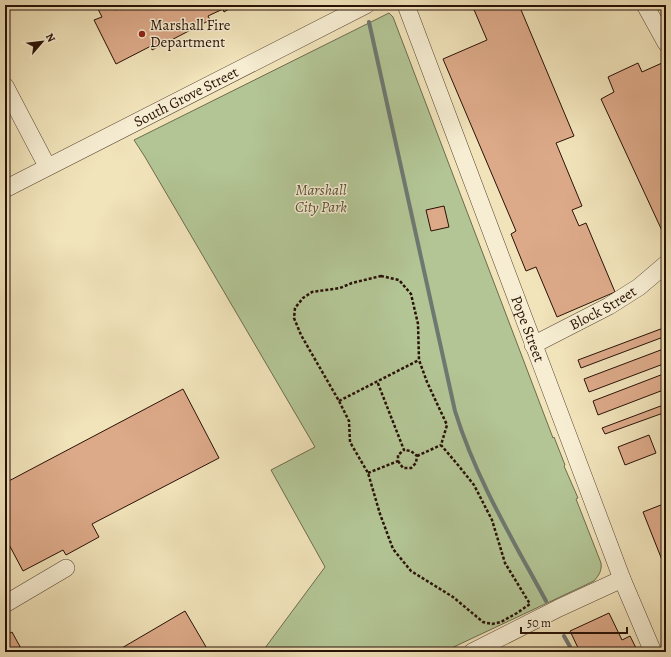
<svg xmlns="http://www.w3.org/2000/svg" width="671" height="657" font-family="Alegreya,serif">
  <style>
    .green { fill: #b3c595; stroke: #6e6b4e }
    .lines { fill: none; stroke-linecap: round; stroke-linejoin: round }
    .stream { stroke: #6e7871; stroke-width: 4 }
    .building { fill: #ddaa89; stroke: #281106 }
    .street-casing { stroke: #5a4633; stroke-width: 18 }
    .path { stroke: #281106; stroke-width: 2.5; stroke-dasharray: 3 2; stroke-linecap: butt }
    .street { stroke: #f6edd2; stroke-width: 17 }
    .poi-dot { fill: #8f2418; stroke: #f6edd2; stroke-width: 1.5 }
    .labels { text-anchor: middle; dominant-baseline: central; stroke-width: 3; stroke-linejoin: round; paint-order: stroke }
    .poi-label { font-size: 15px; fill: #281106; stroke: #f6edd2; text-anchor: start }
    .street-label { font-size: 15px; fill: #281106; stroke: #f6edd2 }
    .park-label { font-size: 15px; font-style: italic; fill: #595038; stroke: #f6edd2 }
  </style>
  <rect width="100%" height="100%" fill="#f1e3ba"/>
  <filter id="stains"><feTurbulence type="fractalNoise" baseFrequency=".005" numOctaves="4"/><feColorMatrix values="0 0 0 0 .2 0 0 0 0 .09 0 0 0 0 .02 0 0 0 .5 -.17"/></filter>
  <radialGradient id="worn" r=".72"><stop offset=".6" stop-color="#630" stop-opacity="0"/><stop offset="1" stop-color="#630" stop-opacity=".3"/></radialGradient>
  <path class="green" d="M 389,13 L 393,17 L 553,438 L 554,437 L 565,465 L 564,466 L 578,498 L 576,499 L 601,563 C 602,571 599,575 594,581 L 443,652 L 262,652 L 325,567 L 271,470 L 315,447 L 145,157 L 134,140 Z"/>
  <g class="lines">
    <path class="stream" d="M 369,22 L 455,411 C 476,479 513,540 546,601
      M 564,636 L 573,652"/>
  </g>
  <path class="building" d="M 100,5 L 112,5 L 115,10 L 125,5 L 234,5 L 234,6 L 224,12 L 223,9 L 208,16 L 210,20 L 152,50 L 151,46 L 116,64 L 94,20 L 102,17 L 97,7 Z
    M 472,5 L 519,5 L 574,136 L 556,143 L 582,206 L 572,210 L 579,226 L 586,223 L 615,292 L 557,317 L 536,267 L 526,271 L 511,234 L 516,231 L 443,59 L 487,40 Z
    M 638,63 L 642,72 L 662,63 L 666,71 L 666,234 L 664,235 L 601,99 L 614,92 L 608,77 Z
    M 444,206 L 449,227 L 431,231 L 426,210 Z
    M 666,327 L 666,336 L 581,368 L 578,360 Z
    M 666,348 L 666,363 L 589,392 L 584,379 Z
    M 666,373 L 666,389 L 598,415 L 593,401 Z
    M 183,389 L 219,458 L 92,524 L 99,537 L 66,555 L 63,550 L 23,571 L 5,537 L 5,483 Z
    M 666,404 L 666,412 L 605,434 L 602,428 Z
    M 649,435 L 656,453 L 625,465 L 618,447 Z
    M 666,503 L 666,570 L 643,512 Z
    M 185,611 L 209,652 L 115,652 Z
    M 609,613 L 622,640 L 630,636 L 638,652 L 580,652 L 570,631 Z
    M 12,632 L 23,652 L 5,652 L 5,636 Z"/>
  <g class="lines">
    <g class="street-casing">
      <g id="street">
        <path id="s1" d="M 406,5 L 622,579 L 653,652"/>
        <path d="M 645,5 L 666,43"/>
        <path d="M 5,86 L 47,166"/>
        <path id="s2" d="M 5,189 L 366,5"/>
        <path id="s3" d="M 533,345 L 609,306 L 639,287 L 666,264"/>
        <path d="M 5,604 L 66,568"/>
        <path d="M 472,652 L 559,608 L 622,579"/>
      </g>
    </g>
    <path class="path" d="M 381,276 L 399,280 L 411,294 L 418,324 L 419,360 L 427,382 L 447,425 L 441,445 L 458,465 L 474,485 L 492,520 L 505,563 L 530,604 L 517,613 L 501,622 L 492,624 L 483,622 L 453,597 L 411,571 L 393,549 L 380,514 L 368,473 L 350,442 L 349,421 L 339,401 L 301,335 L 294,318 L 295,308 L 303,298 L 312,292 L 340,288 L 352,283 Z
      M 339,401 L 419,360
      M 417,456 L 441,445
      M 398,461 L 403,468 L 411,468 L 416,463 L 417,456 L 411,451 L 404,450
      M 368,473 L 398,461 L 398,455 L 404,450 L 377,381"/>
    <use href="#street" class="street"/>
  </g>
  <circle class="poi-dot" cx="142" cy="34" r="4"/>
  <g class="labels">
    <g class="poi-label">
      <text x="150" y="25">Marshall Fire<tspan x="150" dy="17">Department</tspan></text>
    </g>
    <g class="street-label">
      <text stroke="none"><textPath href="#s2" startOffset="203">South Grove Street</textPath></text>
      <text stroke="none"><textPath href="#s3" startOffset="79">Block Street</textPath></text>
      <text stroke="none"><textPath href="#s1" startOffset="346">Pope Street</textPath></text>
    </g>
    <g class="park-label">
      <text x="321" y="190">Marshall<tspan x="321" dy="17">City Park</tspan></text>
    </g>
  </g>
  <rect width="671" height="657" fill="none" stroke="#f1e3ba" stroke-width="20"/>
  <rect x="6" y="6" width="659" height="645" fill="none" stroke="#281106" stroke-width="2"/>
  <rect x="10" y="10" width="651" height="637" fill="none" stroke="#281106"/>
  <g transform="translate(42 42) rotate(62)" stroke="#f6edd2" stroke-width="3" paint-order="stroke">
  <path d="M0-3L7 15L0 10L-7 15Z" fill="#281106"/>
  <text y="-6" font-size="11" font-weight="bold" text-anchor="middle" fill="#281106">N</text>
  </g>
  <path d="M521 627v6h106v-6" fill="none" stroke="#281106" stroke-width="2"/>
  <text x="527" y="627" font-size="12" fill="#281106" stroke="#f6edd2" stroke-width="3" paint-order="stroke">50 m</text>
  <rect width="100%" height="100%" filter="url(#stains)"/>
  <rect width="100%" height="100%" fill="url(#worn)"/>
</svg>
